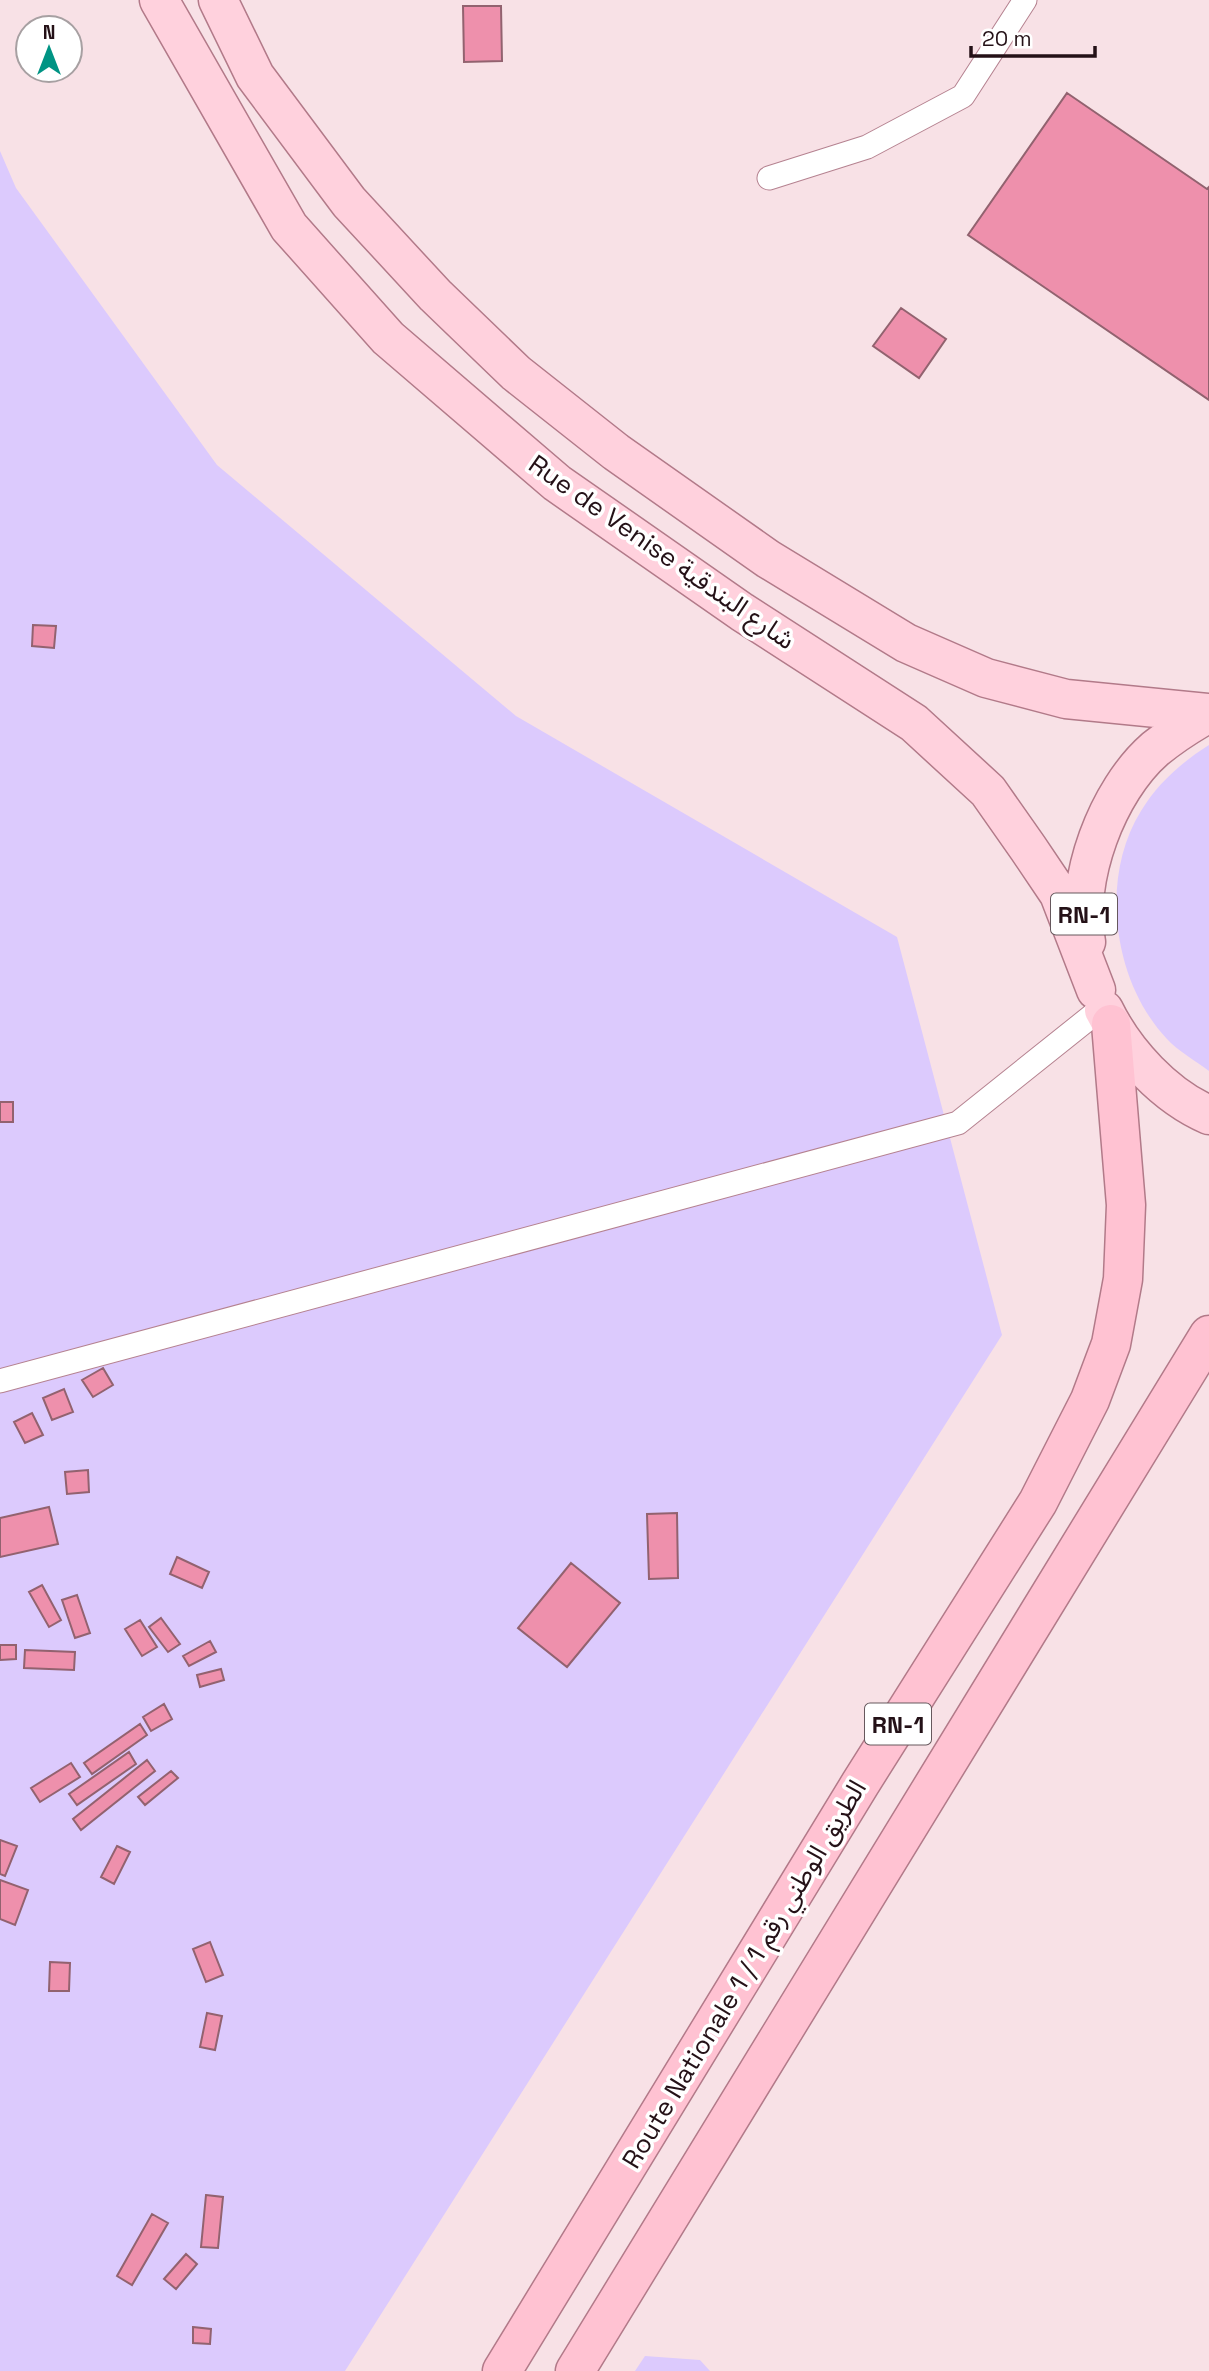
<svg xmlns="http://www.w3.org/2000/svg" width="1209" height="2371" font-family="'Space Grotesk','Noto Sans Arabic',sans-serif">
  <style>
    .green { fill: #dccafd }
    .building { fill: #ee90ac; stroke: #92626f; stroke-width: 2 }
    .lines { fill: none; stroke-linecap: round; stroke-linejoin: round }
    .service-casing { stroke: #b58290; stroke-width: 25 }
    .primary-casing { stroke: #b27a89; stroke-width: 41 }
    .trunk-casing { stroke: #b27a89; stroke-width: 41 }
    .service { stroke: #fff; stroke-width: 23 }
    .primary { stroke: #ffd1dd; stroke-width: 38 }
    .trunk { stroke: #ffc2d2; stroke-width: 38 }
    .labels { text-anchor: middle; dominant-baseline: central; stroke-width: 7; stroke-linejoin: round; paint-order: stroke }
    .shield { fill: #fff; stroke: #66585d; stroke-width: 2 }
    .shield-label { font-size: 24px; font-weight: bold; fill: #241117 }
    .street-label { font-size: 26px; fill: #241117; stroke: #fff }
  </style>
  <rect width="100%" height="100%" fill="#f8e1e6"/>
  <path class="green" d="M 0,151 L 16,188 L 217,465 L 516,716 L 897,937 L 1002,1335 L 345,2371 L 0,2371 Z
    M 1209,745 L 1209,1071 C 1196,1061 1178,1051 1167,1039 C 1113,982 1099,878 1141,811 C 1158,783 1182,762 1209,745 Z
    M 645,2356 L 700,2360 L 710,2371 L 635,2371 Z"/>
  <path class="building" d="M 463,6 L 501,6 L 502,61 L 464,62 Z
    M 1067,93 L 1207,189 L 1209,187 L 1209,400 L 968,235 Z
    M 901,308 L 946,339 L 919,378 L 873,346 Z
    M 33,625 L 56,626 L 54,648 L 32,646 Z
    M 0,1102 L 13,1102 L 13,1122 L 0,1122 Z
    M 103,1368 L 113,1385 L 93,1397 L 82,1380 Z
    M 64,1389 L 73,1412 L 52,1420 L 43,1398 Z
    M 32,1413 L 43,1435 L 25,1443 L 14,1422 Z
    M 88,1470 L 89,1492 L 67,1494 L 65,1472 Z
    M 49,1507 L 58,1544 L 0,1557 L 0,1518 Z
    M 677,1513 L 678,1578 L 649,1579 L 647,1514 Z
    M 177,1557 L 209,1572 L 202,1588 L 170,1574 Z
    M 571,1563 L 620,1603 L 567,1667 L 518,1628 Z
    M 42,1585 L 61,1620 L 49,1627 L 29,1592 Z
    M 77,1595 L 90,1633 L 75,1638 L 62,1600 Z
    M 161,1618 L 180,1644 L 168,1652 L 149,1627 Z
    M 140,1620 L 157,1647 L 142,1656 L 125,1629 Z
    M 210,1641 L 216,1652 L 189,1666 L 183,1656 Z
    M 0,1645 L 16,1645 L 16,1659 L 0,1660 Z
    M 25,1650 L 75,1652 L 74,1670 L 24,1668 Z
    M 221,1669 L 224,1680 L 200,1687 L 197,1675 Z
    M 164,1704 L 172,1719 L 151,1731 L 143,1717 Z
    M 140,1724 L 147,1735 L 92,1774 L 84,1763 Z
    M 129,1752 L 136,1764 L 77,1805 L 69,1794 Z
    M 147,1760 L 155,1771 L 81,1830 L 73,1819 Z
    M 71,1763 L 80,1777 L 40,1802 L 31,1788 Z
    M 171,1771 L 178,1778 L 145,1805 L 138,1797 Z
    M 0,1840 L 17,1846 L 5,1876 L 0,1874 Z
    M 117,1846 L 130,1852 L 114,1884 L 101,1877 Z
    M 0,1880 L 28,1890 L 15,1925 L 0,1919 Z
    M 210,1942 L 223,1975 L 206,1982 L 193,1949 Z
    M 50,1962 L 70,1963 L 69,1991 L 49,1991 Z
    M 207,2013 L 222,2016 L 215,2050 L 200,2047 Z
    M 206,2195 L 223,2197 L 218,2248 L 201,2247 Z
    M 152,2214 L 168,2223 L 132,2285 L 117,2276 Z
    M 186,2254 L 197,2264 L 176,2289 L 164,2279 Z
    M 193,2327 L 211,2329 L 210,2344 L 193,2343 Z"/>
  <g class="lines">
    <g class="service-casing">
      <path id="service" d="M 769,178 L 867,147 L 963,96 L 1025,0
        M 0,1381 L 958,1123 L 1103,1007"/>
    </g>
    <g class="primary-casing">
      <path id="primary" d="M 159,0 L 289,227 L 388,338 L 557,483 L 742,612 L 914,723 L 988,791 L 1028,848 L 1059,894 L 1096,990
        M 218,0 L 255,76 L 349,202 L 435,295 L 516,373 L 616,452 L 768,559 L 906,643 L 986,678 L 1066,699 L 1207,713
        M 1086,942 C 1074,880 1107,791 1155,749 C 1171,736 1191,723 1209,713
        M 1104,1010 C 1125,1053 1165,1096 1209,1115"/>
    </g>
    <g class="trunk-casing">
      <path id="trunk" d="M 502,2371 L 860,1784 L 1038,1502 L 1090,1400 L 1111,1344 L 1123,1279 L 1126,1205 L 1111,1024
        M 575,2371 L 1209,1335"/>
    </g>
    <use href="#service" class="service"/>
    <use href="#primary" class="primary"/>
    <use href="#trunk" class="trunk"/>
  </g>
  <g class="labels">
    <g class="shield">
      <rect x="1051" y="893.5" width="66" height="41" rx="5"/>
      <rect x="865" y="1703.5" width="66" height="41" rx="5"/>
    </g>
    <g class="shield-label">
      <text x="1084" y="914">RN-1</text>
      <text x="898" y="1724">RN-1</text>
    </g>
    <g class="street-label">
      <text transform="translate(662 552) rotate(35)">Rue de Venise شارع البندقية</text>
      <text transform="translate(744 1974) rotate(-59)">Route Nationale 1 / الطريق الوطني رقم 1</text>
    </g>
  </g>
  <g transform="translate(49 49)"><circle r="33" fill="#ffffff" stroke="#a7a0a2" stroke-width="2"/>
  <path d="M0-5L12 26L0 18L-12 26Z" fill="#009484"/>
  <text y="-10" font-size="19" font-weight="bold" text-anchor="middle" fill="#241117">N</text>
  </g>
  <path d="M971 46v10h124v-10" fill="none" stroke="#241117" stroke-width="3.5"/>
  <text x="982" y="46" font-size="21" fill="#241117" stroke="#ffffff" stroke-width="5" paint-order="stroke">20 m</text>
</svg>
